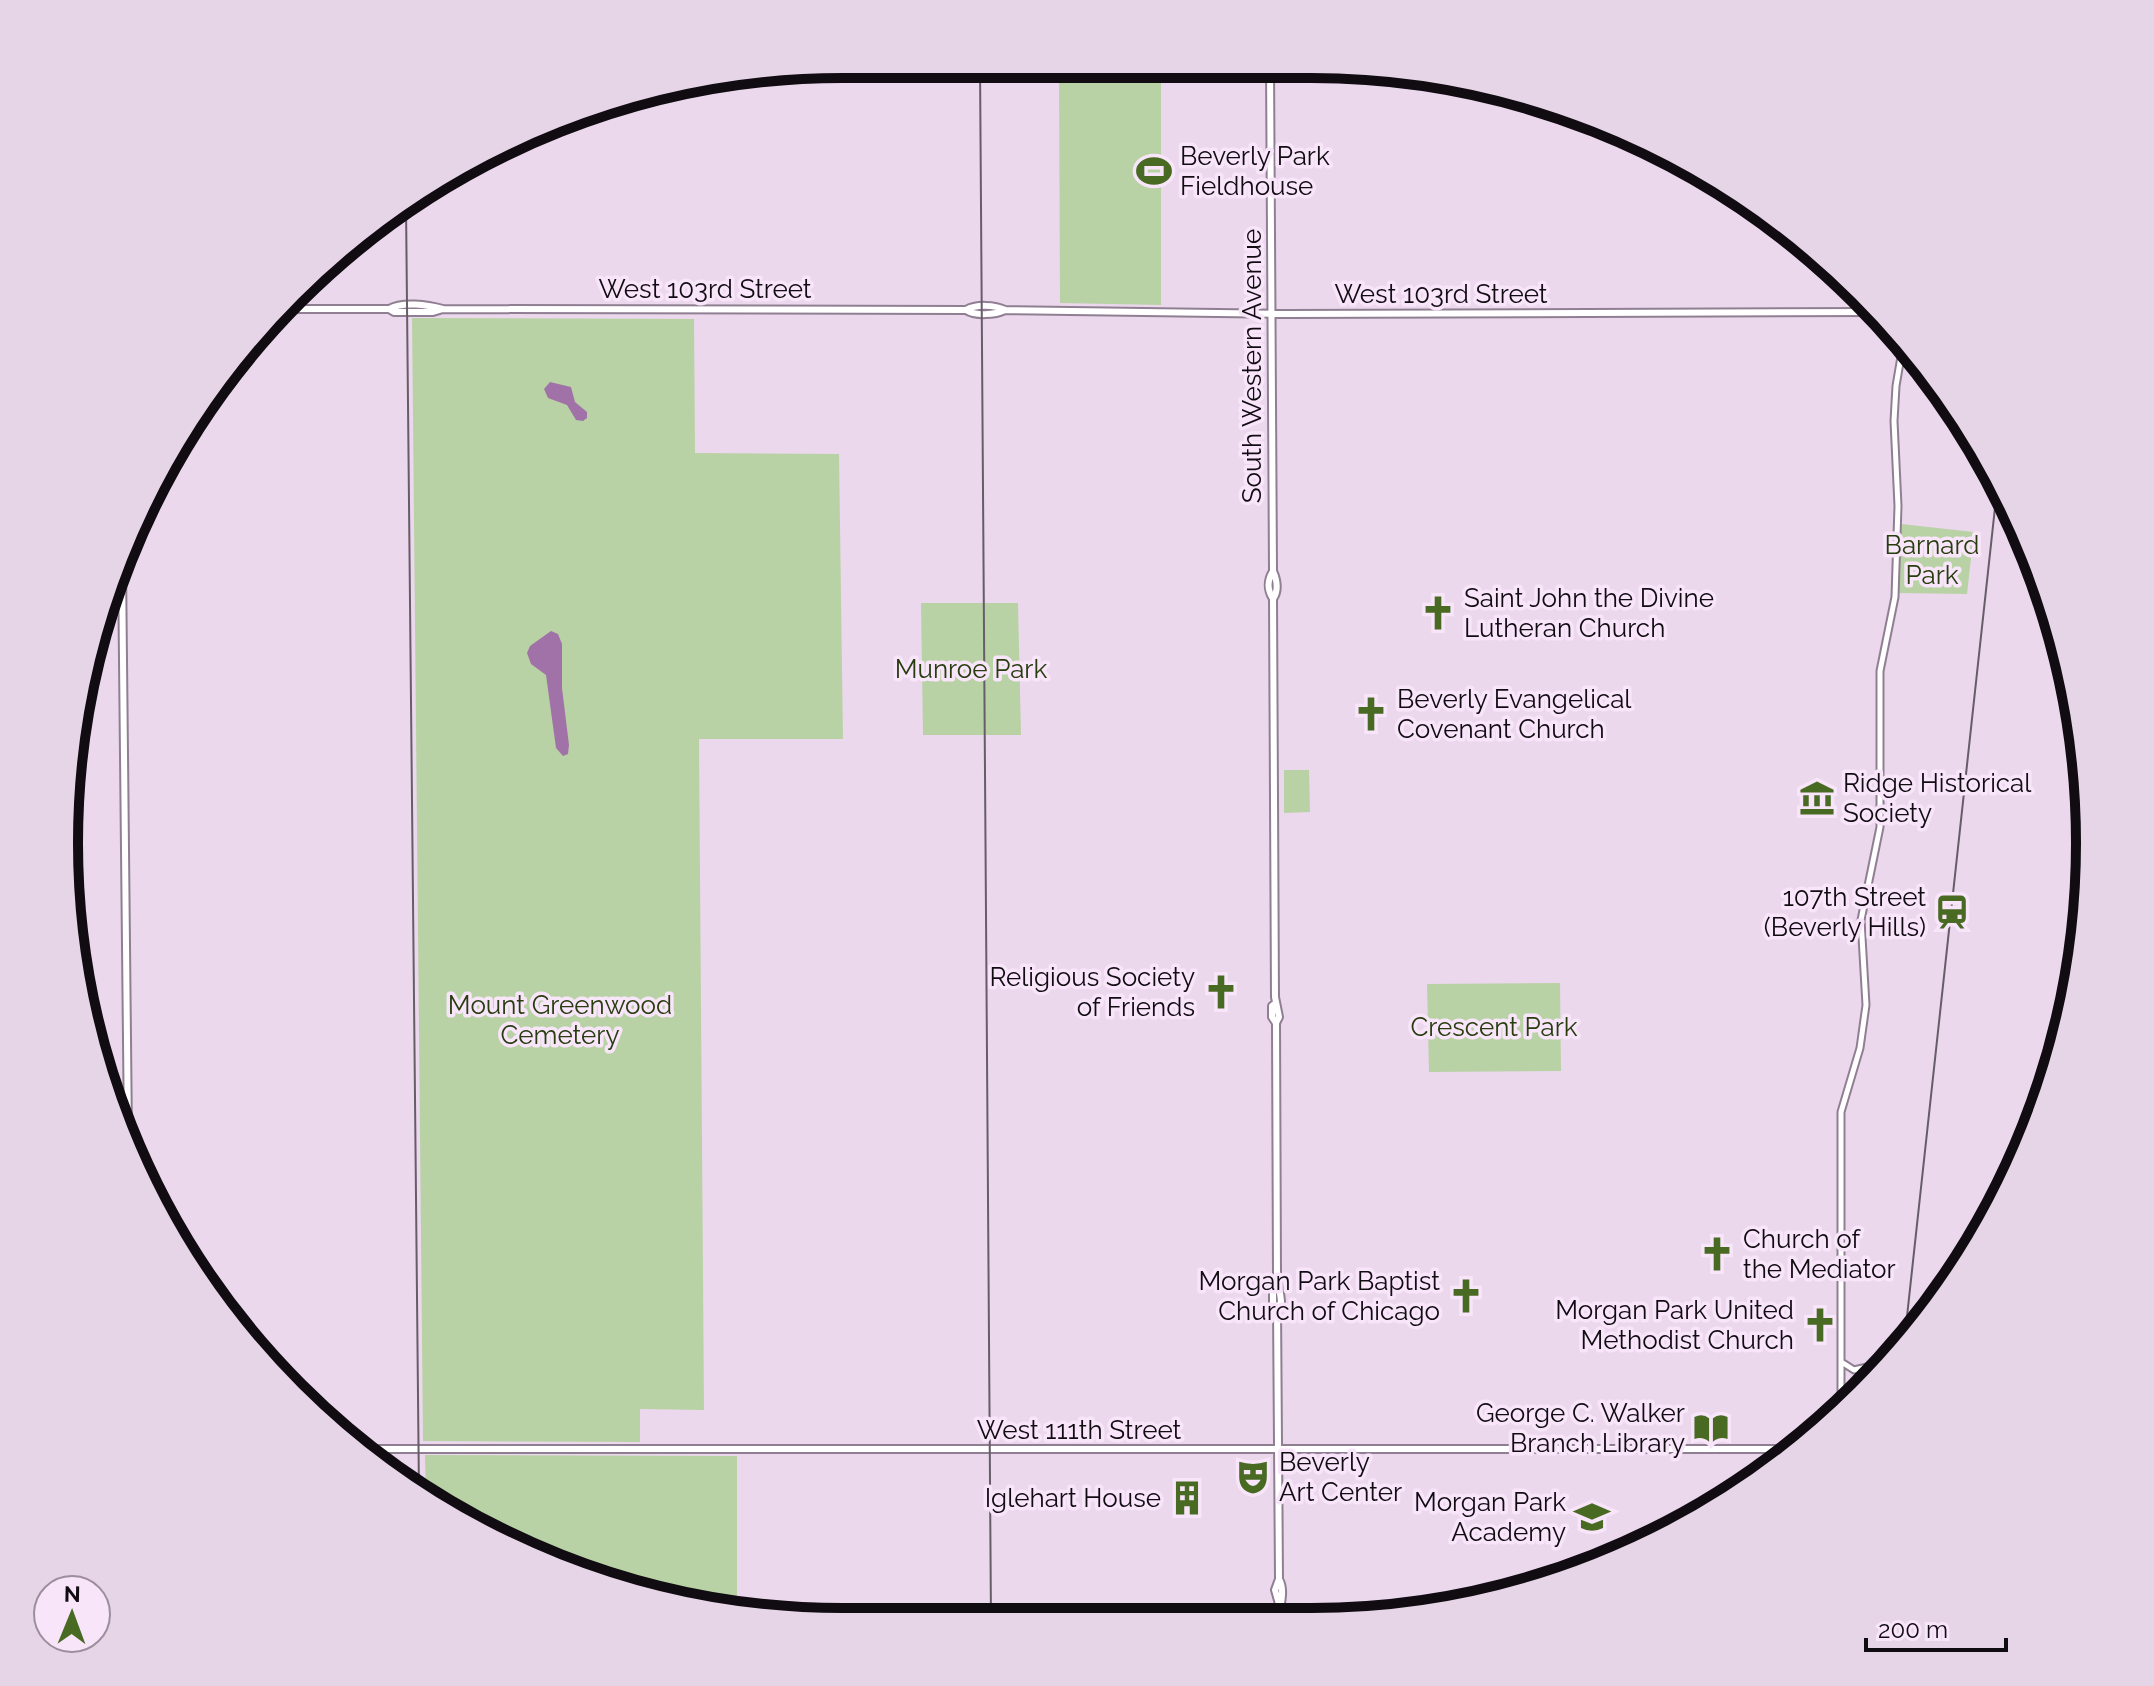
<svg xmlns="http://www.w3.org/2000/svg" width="2154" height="1686" font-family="Raleway,sans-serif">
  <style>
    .green { fill: #b9d2a5 }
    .water { fill: #a172a7 }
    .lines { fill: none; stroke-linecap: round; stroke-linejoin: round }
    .tertiary-casing { stroke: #907f92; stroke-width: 9 }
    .secondary-casing { stroke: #907f92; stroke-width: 10 }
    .tertiary { stroke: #fff; stroke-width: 5 }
    .secondary { stroke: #fff; stroke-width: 6 }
    .rail { stroke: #675c68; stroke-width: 2 }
    .labels { text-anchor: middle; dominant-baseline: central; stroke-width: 7; stroke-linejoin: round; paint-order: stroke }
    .poi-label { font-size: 26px; fill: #110b12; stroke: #f8e5fa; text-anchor: end }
    .street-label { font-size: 26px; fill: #110b12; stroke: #f8e5fa }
    .park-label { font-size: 26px; fill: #273d0e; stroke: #f8e5fa }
    .rim { fill: none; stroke: #110b12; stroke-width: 10 }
  </style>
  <rect width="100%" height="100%" fill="#ebd8ed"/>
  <path class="green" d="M 1059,65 L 1161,65 L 1161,305 L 1060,303 Z
    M 412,318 L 694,319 L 695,453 L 839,454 L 843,739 L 699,739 L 704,1410 L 640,1409 L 640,1442 L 423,1441 Z
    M 1901,524 L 1974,532 L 1967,594 L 1899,593 Z
    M 921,603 L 1018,603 L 1021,735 L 923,735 Z
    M 1284,770 L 1309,770 L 1310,812 L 1284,813 Z
    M 1560,983 L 1561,1071 L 1429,1072 L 1427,984 Z
    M 1900,1345 L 1899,1349 L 1838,1415 L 1866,1373 Z
    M 425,1455 L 737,1456 L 737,1612 L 691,1607 L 545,1563 L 426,1499 Z"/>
  <path class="water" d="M 550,382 L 571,387 L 575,402 L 587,412 L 587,418 L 583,421 L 576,420 L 567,405 L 548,398 L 544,389 Z
    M 551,631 L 558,634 L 562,644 L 562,688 L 569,745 L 568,754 L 563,756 L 556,748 L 546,675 L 531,664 L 527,653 L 530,646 Z"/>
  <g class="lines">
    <g class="tertiary-casing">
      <path id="tertiary" d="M 1843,1363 L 1854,1370 L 1867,1367
        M 1831,1422 L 1839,1406 L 1841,1392 L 1841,1112 L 1860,1048 L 1866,1005 L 1861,920 L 1880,827 L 1880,671 L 1895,597 L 1898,506 L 1894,421 L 1896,386 L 1904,339"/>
    </g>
    <g class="secondary-casing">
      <path id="secondary" d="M 1270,65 L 1273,571 C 1277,580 1279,590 1273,599 L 1275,997 L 1279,1017 L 1276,1023 L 1277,1274 C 1277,1284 1281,1292 1281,1303 L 1277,1307 L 1279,1579 C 1286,1592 1279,1606 1279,1621
        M 279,309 L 389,309 L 394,312 L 433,312 L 443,309
        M 389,309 C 403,301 428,305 443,309 L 966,310 C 976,304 995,305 1005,310 L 1288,314 L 1878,312
        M 966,310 C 975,316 995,315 1005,310
        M 122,565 L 128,1134
        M 1273,571 C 1267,581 1267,589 1273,599
        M 1276,1003 L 1272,1006 L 1272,1017 L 1276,1023
        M 1277,1281 L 1273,1287 L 1273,1303 L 1277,1307
        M 362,1449 L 1796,1449
        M 1279,1579 L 1275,1590 L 1279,1604"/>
    </g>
    <use href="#tertiary" class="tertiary"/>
    <use href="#secondary" class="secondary"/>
    <path class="rail" d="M 980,64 L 991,1622
      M 406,205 L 419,1495
      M 1904,1344 L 1998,480"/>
  </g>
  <defs>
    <g id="stadium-bare" transform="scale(2.76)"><path d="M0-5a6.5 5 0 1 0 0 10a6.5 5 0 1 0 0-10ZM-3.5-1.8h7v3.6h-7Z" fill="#486a22" stroke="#f8e5fa" stroke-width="2.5" paint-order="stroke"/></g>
    <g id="church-bare" transform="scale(2.76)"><path d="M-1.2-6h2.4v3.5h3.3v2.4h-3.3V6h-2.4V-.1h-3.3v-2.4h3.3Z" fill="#486a22" stroke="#f8e5fa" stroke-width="2.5" paint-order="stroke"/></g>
    <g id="museum-bare" transform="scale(2.76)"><path d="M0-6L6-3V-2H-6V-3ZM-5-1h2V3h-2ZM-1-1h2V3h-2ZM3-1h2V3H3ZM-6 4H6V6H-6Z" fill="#486a22" stroke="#f8e5fa" stroke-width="2.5" paint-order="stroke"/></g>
    <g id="station-bare" transform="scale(2.76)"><path d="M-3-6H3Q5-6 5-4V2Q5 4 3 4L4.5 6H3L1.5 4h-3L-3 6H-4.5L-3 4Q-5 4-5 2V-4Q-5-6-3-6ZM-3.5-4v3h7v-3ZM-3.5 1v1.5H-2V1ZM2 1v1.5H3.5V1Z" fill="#486a22" stroke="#f8e5fa" stroke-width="2.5" paint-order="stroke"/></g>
    <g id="library-bare" transform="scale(2.76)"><path d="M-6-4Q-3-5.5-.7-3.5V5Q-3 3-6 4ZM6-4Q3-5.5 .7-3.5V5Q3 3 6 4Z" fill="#486a22" stroke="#f8e5fa" stroke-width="2.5" paint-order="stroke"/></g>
    <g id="theatre-bare" transform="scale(2.76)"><path d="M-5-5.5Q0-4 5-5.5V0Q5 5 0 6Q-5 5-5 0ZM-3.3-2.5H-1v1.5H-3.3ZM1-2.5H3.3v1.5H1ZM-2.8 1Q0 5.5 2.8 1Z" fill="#486a22" stroke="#f8e5fa" stroke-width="2.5" paint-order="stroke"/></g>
    <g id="building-bare" transform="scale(2.76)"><path d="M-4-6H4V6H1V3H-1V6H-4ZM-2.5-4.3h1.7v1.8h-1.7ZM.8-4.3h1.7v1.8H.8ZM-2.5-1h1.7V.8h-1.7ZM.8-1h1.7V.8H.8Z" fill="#486a22" stroke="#f8e5fa" stroke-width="2.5" paint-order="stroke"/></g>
    <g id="school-bare" transform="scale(2.76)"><path d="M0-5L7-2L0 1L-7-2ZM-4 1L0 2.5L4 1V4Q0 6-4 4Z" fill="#486a22" stroke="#f8e5fa" stroke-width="2.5" paint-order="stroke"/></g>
  </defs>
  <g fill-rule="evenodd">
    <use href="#stadium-bare" x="1154" y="171"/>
    <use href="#church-bare" x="1438" y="613"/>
    <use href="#church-bare" x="1371" y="714"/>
    <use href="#museum-bare" x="1817" y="798"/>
    <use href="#station-bare" x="1952" y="912"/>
    <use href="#church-bare" x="1221" y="992"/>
    <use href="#church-bare" x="1717" y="1254"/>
    <use href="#church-bare" x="1466" y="1296"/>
    <use href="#church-bare" x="1820" y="1325"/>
    <use href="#library-bare" x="1711" y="1428"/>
    <use href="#theatre-bare" x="1253" y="1477"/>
    <use href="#building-bare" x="1187" y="1498"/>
    <use href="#school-bare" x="1592" y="1517"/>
  </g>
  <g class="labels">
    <g class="poi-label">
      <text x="1180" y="156" text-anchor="start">Beverly Park<tspan x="1180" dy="30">Fieldhouse</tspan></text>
      <text x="1464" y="598" text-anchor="start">Saint John the Divine<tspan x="1464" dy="30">Lutheran Church</tspan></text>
      <text x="1397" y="699" text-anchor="start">Beverly Evangelical<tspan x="1397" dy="30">Covenant Church</tspan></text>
      <text x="1843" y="783" text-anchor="start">Ridge Historical<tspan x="1843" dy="30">Society</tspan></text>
      <text x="1926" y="897">107th Street<tspan x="1926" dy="30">(Beverly Hills)</tspan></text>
      <text x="1195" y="977">Religious Society<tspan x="1195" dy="30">of Friends</tspan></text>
      <text x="1743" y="1239" text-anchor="start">Church of<tspan x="1743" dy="30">the Mediator</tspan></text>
      <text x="1440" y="1281">Morgan Park Baptist<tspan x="1440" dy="30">Church of Chicago</tspan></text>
      <text x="1794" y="1310">Morgan Park United<tspan x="1794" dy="30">Methodist Church</tspan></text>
      <text x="1685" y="1413">George C. Walker<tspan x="1685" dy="30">Branch Library</tspan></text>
      <text x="1279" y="1462" text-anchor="start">Beverly<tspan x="1279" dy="30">Art Center</tspan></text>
      <text x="1161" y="1498">Iglehart House</text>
      <text x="1566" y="1502">Morgan Park<tspan x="1566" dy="30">Academy</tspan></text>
    </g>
    <g class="street-label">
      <text x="705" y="289">West 103rd Street</text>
      <text x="1441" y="294">West 103rd Street</text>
      <text transform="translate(1252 366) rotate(-90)">South Western Avenue</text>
      <text x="1079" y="1430">West 111th Street</text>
    </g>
    <g class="park-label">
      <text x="1932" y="545">Barnard<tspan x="1932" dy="30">Park</tspan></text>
      <text x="971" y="669">Munroe Park</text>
      <text x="560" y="1005">Mount Greenwood<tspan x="560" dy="30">Cemetery</tspan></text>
      <text x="1494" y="1027">Crescent Park</text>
    </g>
  </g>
  <path d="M0 0H2154V1686H0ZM843 78H1311A765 765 0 0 1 2076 843V843A765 765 0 0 1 1311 1608H843A765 765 0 0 1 78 843V843A765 765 0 0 1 843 78Z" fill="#e6d4e7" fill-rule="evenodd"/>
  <path class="rim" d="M843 78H1311A765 765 0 0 1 2076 843V843A765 765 0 0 1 1311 1608H843A765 765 0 0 1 78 843V843A765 765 0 0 1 843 78Z"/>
  <g transform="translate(72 1614) rotate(1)"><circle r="38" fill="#f8e5fa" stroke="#9c8e9d" stroke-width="2"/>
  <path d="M0-6L14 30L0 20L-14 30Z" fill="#486a22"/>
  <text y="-12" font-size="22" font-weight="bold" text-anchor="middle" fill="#110b12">N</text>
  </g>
  <path d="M1866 1638v12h140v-12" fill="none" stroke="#110b12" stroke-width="4"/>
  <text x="1878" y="1638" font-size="24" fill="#110b12" stroke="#f8e5fa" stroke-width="6" paint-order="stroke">200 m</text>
</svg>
